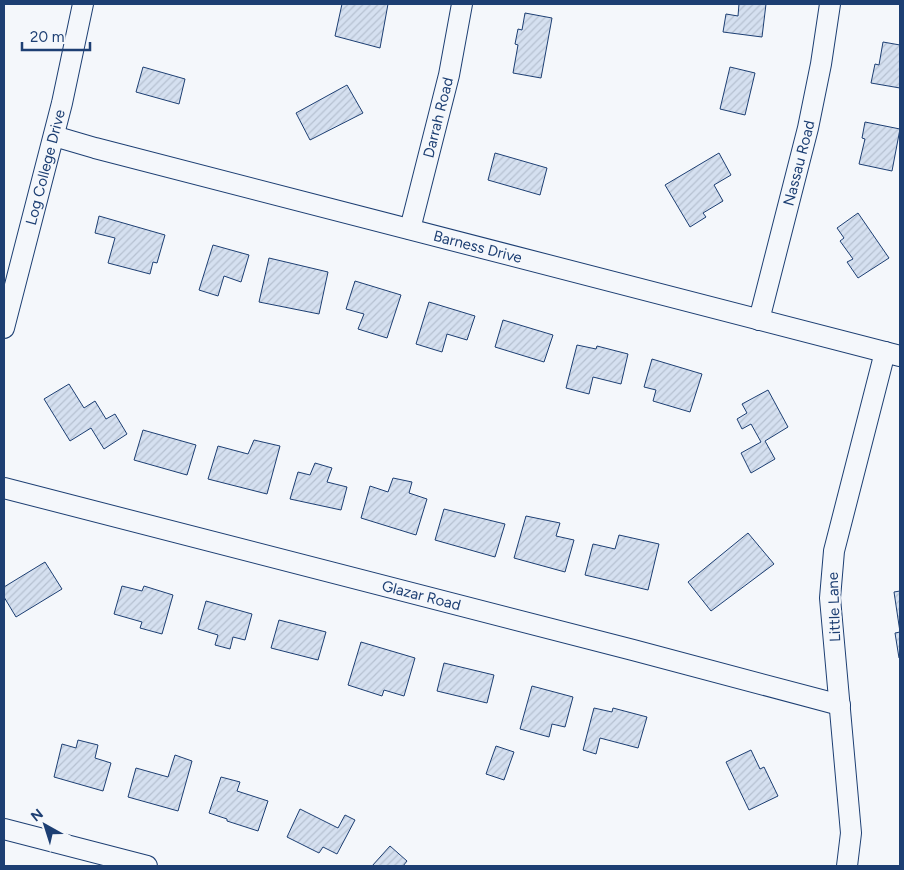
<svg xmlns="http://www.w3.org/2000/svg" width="904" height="870" font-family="Figtree,sans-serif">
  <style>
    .building { fill: url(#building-hatch); stroke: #1d3f73 }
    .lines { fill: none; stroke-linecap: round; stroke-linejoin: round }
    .street-casing { stroke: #1d3f73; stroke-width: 22 }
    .street { stroke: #f4f7fb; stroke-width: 20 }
    .labels { text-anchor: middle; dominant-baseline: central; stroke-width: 4; stroke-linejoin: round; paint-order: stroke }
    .street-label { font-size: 15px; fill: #1d3f73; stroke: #f4f7fb }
  </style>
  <defs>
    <pattern id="building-hatch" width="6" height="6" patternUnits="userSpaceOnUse" patternTransform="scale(1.25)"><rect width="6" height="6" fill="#d5e0f0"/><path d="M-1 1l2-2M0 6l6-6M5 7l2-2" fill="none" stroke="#b6c1d1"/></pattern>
  </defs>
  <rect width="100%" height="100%" fill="#f4f7fb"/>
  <path class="building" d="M 342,4 L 388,4 L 380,48 L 335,36 Z
    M 739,4 L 766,4 L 762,37 L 723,32 L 726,14 L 738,16 Z
    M 525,13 L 552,18 L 541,78 L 513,73 L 518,45 L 515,44 L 518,29 L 522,30 Z
    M 883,42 L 900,45 L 900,88 L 871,83 L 875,64 L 879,65 Z
    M 143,67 L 185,79 L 179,104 L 136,92 Z
    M 730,67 L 755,73 L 745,115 L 720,109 Z
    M 347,85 L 363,113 L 310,140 L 296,113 Z
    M 865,122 L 900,129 L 892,171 L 859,164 L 865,139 L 862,138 Z
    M 495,153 L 547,168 L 540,195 L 488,180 Z
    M 719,153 L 731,175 L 714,185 L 723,201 L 703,213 L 706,217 L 690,227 L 665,185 Z
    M 858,213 L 889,258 L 858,278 L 847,262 L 853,259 L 840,241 L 844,238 L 837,228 Z
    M 99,216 L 165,235 L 157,263 L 153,262 L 150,274 L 108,263 L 115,238 L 95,233 Z
    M 213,245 L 249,255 L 241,282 L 224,276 L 218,296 L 199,290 Z
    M 269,258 L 328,272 L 319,314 L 259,302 Z
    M 355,281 L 401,295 L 387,338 L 358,329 L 364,314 L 346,309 Z
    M 429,302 L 475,316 L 467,340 L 447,334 L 442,352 L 416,344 Z
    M 503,320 L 553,335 L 544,362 L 495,347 Z
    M 577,345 L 596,349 L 597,346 L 628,354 L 621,384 L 593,377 L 589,394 L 566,388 Z
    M 652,359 L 702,374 L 690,412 L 653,401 L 656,390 L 644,387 Z
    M 69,384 L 84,408 L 95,401 L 106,419 L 115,414 L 127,434 L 104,449 L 91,428 L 70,441 L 44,399 Z
    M 768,390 L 788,427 L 765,441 L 775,459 L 751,473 L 741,453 L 761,442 L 751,424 L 742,429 L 737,419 L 747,413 L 742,404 Z
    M 143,430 L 196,445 L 187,475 L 134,460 Z
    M 254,440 L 280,446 L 267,494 L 208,479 L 218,446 L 248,454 Z
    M 315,463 L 332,468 L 327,482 L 347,487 L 341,510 L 290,499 L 298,472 L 310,475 Z
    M 393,478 L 412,482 L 409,493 L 427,499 L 416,535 L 361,518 L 370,486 L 388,492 Z
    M 444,509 L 505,524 L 495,557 L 435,540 Z
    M 526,516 L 560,523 L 556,536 L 574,540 L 565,572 L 514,558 Z
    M 748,533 L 774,564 L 711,611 L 688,582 Z
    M 619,535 L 659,544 L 648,590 L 585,575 L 593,544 L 615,549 Z
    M 45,562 L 62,589 L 16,617 L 4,597 L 4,587 Z
    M 122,586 L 142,591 L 144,586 L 173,595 L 162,634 L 140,628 L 142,622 L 114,614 Z
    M 900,591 L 900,657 L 899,658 L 895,633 L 900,632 L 894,592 Z
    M 206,601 L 252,614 L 245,640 L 233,637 L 230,649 L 215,645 L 218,635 L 198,629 Z
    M 279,620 L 326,632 L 318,660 L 271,648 Z
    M 361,642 L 415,658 L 404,696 L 384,690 L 382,696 L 348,685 Z
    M 444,663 L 494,675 L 487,703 L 437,691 Z
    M 532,686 L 573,697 L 565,727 L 552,724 L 549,737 L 520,729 Z
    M 594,708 L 612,712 L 613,708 L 647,717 L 638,748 L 600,738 L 596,754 L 583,750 Z
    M 78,740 L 98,745 L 95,758 L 111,763 L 103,791 L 54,777 L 62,744 L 76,748 Z
    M 496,746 L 514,752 L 504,780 L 486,774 Z
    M 751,750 L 760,769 L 764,767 L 778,796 L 749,810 L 726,762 Z
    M 175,755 L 192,761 L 178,811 L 128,797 L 136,768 L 168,777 Z
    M 221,777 L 240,782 L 237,791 L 268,801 L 258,831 L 227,821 L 227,819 L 209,813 Z
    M 300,809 L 338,828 L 345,815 L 355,820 L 337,854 L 323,847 L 319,853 L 287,837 Z
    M 390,846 L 407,861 L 403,866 L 372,866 Z"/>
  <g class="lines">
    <g class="street-casing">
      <g id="street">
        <path id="s1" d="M 54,136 L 95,148 L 900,356"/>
        <path id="s2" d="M 410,229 L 449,75 L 462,4"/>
        <path id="s3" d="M 759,320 L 808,128 L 821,64 L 830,4"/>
        <path id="s4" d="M 4,328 L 62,103 L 83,4"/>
        <path id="s5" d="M 4,488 L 633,650 L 840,705"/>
        <path d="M 4,829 L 147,866"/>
        <path d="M 847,866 L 851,833 L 830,598 L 834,551 L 885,352"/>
      </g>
    </g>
    <use href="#street" class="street"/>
  </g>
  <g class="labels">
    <g class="street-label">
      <text stroke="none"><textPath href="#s2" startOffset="115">Darrah Road</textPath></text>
      <text stroke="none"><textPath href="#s3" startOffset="162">Nassau Road</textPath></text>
      <text stroke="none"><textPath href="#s4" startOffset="166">Log College Drive</textPath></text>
      <text stroke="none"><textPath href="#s1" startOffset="438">Barness Drive</textPath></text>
      <text stroke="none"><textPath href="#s5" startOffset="431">Glazar Road</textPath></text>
      <text transform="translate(834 607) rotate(-92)">Little Lane</text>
    </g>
  </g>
  <rect width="904" height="870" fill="none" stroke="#1d3f73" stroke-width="10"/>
  <g transform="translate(45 825) rotate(321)" stroke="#f4f7fb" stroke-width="4" paint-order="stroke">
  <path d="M0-4L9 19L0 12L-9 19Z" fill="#1d3f73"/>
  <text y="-8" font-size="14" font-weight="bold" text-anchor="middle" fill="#1d3f73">N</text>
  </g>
  <path d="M22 42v8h68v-8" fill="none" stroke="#1d3f73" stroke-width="2.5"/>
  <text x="30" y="42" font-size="15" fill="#1d3f73" stroke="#f4f7fb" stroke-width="4" paint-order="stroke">20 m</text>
</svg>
